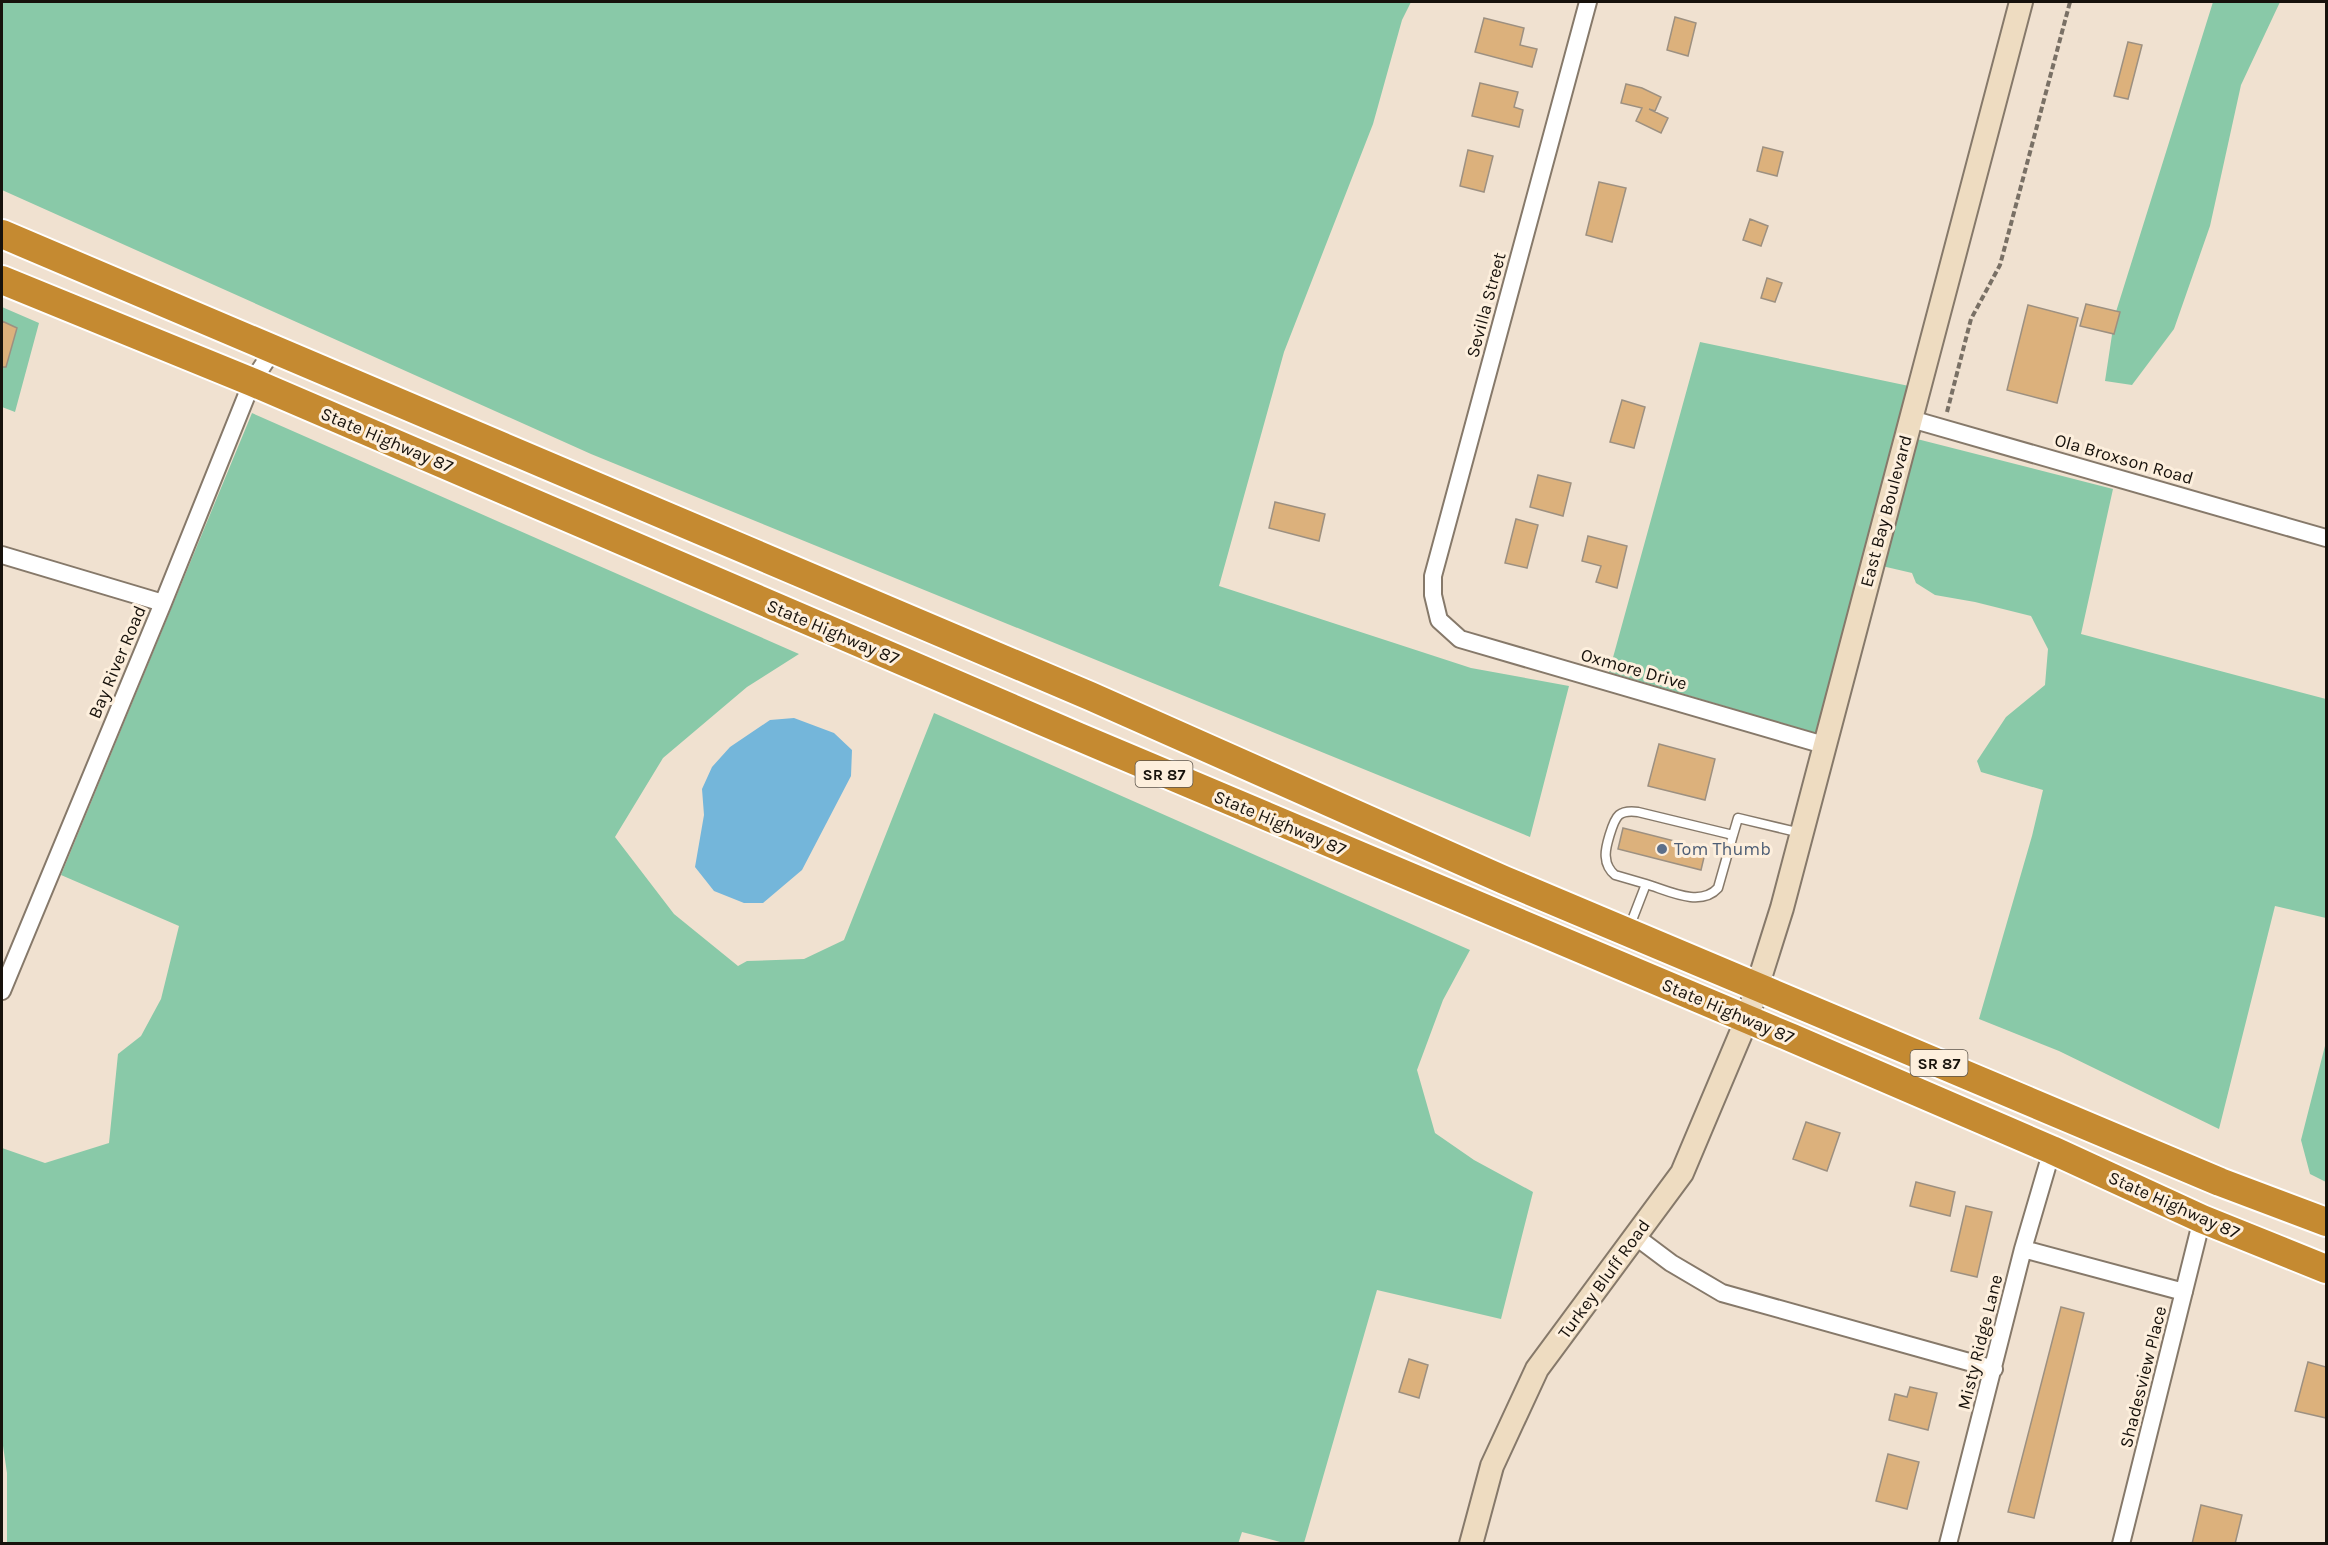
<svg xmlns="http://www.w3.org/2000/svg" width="2328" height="1545" font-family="Karla,sans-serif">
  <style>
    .green { fill: #89c9a8 }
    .water { fill: #74b6da }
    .building { fill: #dcb17c; stroke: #9d9080; stroke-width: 1.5 }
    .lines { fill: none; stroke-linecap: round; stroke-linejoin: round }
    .lane-casing { stroke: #86796a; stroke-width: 11 }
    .street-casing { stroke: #86796a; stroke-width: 20 }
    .secondary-casing { stroke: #86796a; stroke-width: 26 }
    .highway-casing { stroke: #fff; stroke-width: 32 }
    .path { stroke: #797065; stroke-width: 4; stroke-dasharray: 6 3; stroke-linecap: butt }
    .lane { stroke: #fff; stroke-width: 8 }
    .street { stroke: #fff; stroke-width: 16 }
    .secondary { stroke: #eedcc1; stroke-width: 22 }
    .highway { stroke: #c58a31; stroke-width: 28 }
    .service-dot { fill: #5c6f8a; stroke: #fdefdd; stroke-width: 2 }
    .labels { text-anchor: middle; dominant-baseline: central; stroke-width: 6; stroke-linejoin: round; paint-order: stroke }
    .shield { fill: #fdefdd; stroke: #5c544b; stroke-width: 1.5 }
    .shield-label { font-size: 16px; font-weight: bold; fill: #17120c }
    .street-label { font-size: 18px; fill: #17120c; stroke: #fdefdd }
    .service-label { font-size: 18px; fill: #4e5e75; stroke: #fdefdd; text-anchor: start }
  </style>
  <rect width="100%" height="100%" fill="#f0e1d0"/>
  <path class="green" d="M 2,2 L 1411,2 L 1402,20 L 1373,124 L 1284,352 L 1219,586 L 1471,668 L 1569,686 L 1530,837 L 591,454 L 2,190 Z
    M 2213,2 L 2280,2 L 2241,85 L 2210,226 L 2174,329 L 2132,385 L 2105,381 L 2115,315 Z
    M 2,307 L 39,323 L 15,412 L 2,407 Z
    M 1700,342 L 1909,386 L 1816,733 L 1609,672 Z
    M 252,413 L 799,654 L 747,687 L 663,758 L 615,837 L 674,914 L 738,966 L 747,961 L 804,959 L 844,940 L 934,713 L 1470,950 L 1443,1000 L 1417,1070 L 1435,1133 L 1474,1160 L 1533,1192 L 1501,1319 L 1377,1290 L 1304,1543 L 1284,1543 L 1242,1532 L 1238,1544 L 7,1543 L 7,1473 L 2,1439 L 2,1148 L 45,1163 L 109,1143 L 118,1054 L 141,1036 L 161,999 L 179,926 L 61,875 Z
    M 1917,439 L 2113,489 L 2081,634 L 2326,699 L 2326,918 L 2275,906 L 2219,1129 L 2059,1051 L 1979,1019 L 2032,836 L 2043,790 L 1981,772 L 1977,761 L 2006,717 L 2045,685 L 2048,649 L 2031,616 L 1975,602 L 1935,595 L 1916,583 L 1912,573 L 1882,566 Z
    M 2326,1042 L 2326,1182 L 2310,1174 L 2301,1140 Z"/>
  <path class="water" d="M 794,718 L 834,733 L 852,750 L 851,776 L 802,870 L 763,903 L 744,903 L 714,891 L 695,867 L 704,815 L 702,789 L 712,767 L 730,747 L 770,720 Z"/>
  <path class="building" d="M 1675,17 L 1696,23 L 1688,56 L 1667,50 Z
    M 1484,18 L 1524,28 L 1520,45 L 1537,49 L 1532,67 L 1475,52 Z
    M 2128,42 L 2142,45 L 2128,99 L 2114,96 Z
    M 1480,83 L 1518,92 L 1514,107 L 1523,110 L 1519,127 L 1472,116 Z
    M 1626,84 L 1642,88 L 1661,97 L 1655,111 L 1649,109 L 1668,118 L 1661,133 L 1636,121 L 1642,108 L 1621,103 Z
    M 1763,147 L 1783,152 L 1777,176 L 1757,171 Z
    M 1468,150 L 1493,156 L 1484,192 L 1460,186 Z
    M 1599,182 L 1626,188 L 1612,242 L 1586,235 Z
    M 1750,219 L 1768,226 L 1761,246 L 1743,240 Z
    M 1767,278 L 1782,283 L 1775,302 L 1761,298 Z
    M 2086,304 L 2120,312 L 2114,334 L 2080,326 Z
    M 2028,305 L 2078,318 L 2057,403 L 2007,390 Z
    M 2,321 L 17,328 L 6,367 L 2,367 Z
    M 1622,400 L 1645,407 L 1634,448 L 1610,442 Z
    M 1538,475 L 1571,483 L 1563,516 L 1530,507 Z
    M 1275,502 L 1325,514 L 1319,541 L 1269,528 Z
    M 1516,519 L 1538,525 L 1527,568 L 1505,563 Z
    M 1588,536 L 1627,546 L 1617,588 L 1596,582 L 1601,566 L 1582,561 Z
    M 1659,744 L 1715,759 L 1705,800 L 1648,786 Z
    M 1623,828 L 1706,849 L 1701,870 L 1618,849 Z
    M 1806,1122 L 1840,1133 L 1827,1171 L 1793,1159 Z
    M 1916,1182 L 1955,1192 L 1950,1216 L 1910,1206 Z
    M 1966,1206 L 1992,1212 L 1977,1277 L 1951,1271 Z
    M 2061,1307 L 2084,1313 L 2034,1518 L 2008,1512 Z
    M 1409,1359 L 1428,1365 L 1419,1398 L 1399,1392 Z
    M 2308,1362 L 2326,1367 L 2326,1418 L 2295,1411 Z
    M 1910,1387 L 1937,1393 L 1928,1430 L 1889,1420 L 1895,1394 L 1907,1397 Z
    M 1888,1454 L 1919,1462 L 1907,1509 L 1876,1501 Z
    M 2201,1505 L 2242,1515 L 2235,1544 L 2192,1544 Z"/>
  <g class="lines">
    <g class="lane-casing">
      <path id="lane" d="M 1733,835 L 1738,818 L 1801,833
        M 1629,928 L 1646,884 L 1615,875 C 1610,871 1606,864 1606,858 C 1604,850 1613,820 1619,815 C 1624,811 1630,811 1638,812 L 1733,835 L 1718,888 C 1700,908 1667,890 1646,884"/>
    </g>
    <g class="street-casing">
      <path id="street" d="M 1588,2 L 1433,576 L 1433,595 L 1439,620 L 1460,639 L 1824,745
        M 1911,419 L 2326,538
        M 2,555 L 163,603
        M 2,991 L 163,603 L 252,382 L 273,350
        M 1635,1236 L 1671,1263 L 1722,1293 L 1994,1369
        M 2023,1249 L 2184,1292
        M 1948,1544 L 2023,1249 L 2052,1150
        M 2121,1544 L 2202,1219"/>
    </g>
    <g class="secondary-casing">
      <path id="secondary" d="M 1471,1544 L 1492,1466 L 1537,1369 L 1682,1173 L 1747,1019 L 1782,908 L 2021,2"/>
    </g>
    <g class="highway-casing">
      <path id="highway" d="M 2,234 L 1090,696 L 1504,880 L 2220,1182 L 2326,1222
        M 2,280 L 252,382 L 1079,737 L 1792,1038 L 2052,1150 L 2202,1219 L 2326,1269"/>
    </g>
    <path class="path" d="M 1947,412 L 1971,319 L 2000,265 L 2070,2"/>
    <use href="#lane" class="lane"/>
    <use href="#street" class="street"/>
    <use href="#secondary" class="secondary"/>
    <use href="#highway" class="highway"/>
  </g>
  <circle class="service-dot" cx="1662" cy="849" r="6"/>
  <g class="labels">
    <g class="shield">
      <rect x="1135.5" y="761" width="57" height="26" rx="4.5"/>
      <rect x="1910.5" y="1050" width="57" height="26" rx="4.5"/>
    </g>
    <g class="shield-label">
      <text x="1164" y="774">SR 87</text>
      <text x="1939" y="1063">SR 87</text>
    </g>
    <g class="street-label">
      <text transform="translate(1486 305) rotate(-75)">Sevilla Street</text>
      <text transform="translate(387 440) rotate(23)">State Highway 87</text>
      <text transform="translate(2124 459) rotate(16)">Ola Broxson Road</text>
      <text transform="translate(1886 511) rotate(-75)">East Bay Boulevard</text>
      <text transform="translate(833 632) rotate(23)">State Highway 87</text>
      <text transform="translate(117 662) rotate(-67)">Bay River Road</text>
      <text transform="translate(1634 669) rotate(16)">Oxmore Drive</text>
      <text transform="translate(1280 823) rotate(23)">State Highway 87</text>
      <text transform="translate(1728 1011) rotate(23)">State Highway 87</text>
      <text transform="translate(2174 1205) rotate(24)">State Highway 87</text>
      <text transform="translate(1604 1279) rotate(-54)">Turkey Bluff Road</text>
      <text transform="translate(1980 1342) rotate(-76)">Misty Ridge Lane</text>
      <text transform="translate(2143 1377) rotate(-76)">Shadesview Place</text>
    </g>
    <g class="service-label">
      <text x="1674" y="849">Tom Thumb</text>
    </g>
  </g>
  <rect width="2328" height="1545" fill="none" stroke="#17120c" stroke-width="6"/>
</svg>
